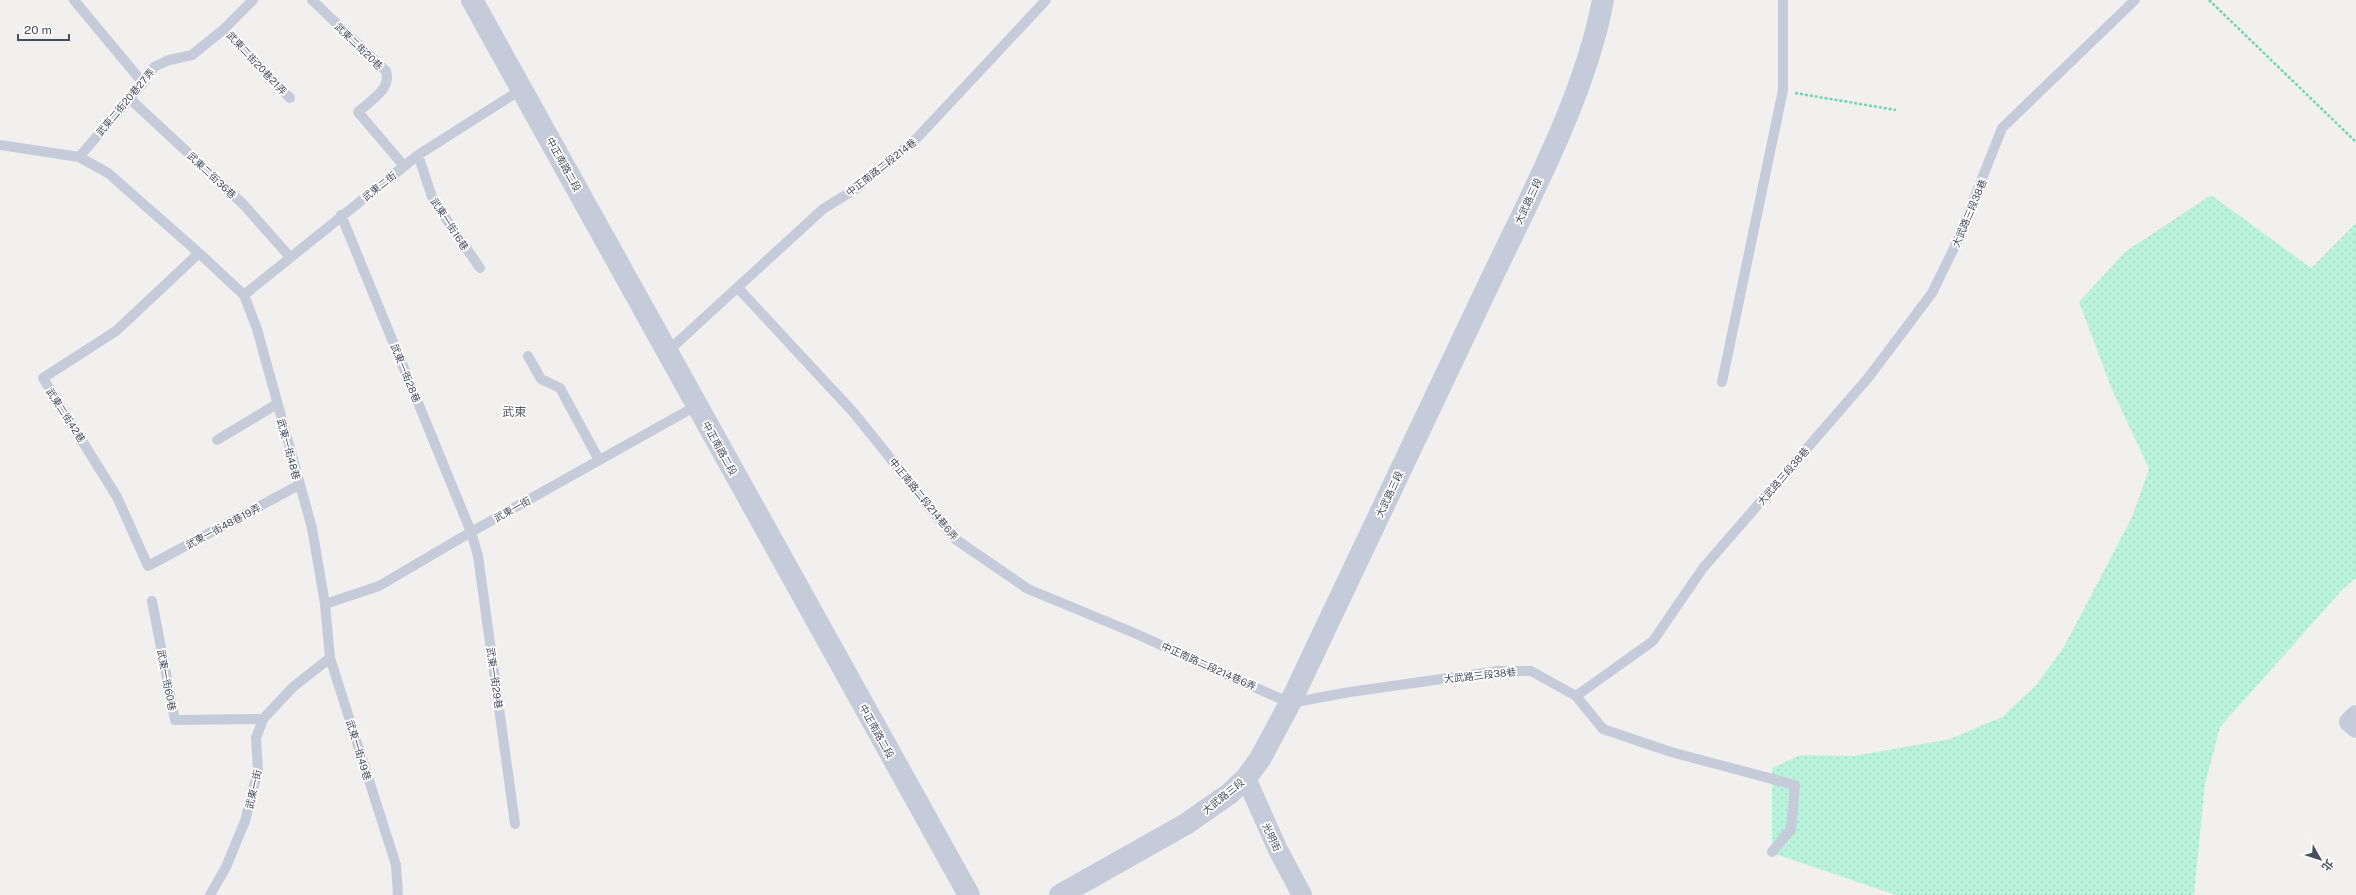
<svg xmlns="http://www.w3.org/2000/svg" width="2356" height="895" font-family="'Public Sans','Noto Sans TC',sans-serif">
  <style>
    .grass { fill: url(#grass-dots) }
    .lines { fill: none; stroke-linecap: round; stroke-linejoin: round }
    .path { stroke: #6fd4b7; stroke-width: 2.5; stroke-dasharray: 3 2; stroke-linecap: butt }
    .service { stroke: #c5cbd8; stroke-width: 10 }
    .minor { stroke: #c5cbd8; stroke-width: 20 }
    .tertiary { stroke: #c5cbd8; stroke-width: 22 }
    .labels { text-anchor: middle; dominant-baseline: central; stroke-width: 3.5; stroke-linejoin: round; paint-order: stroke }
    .street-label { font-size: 10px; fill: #464d5e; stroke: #fff }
    .quarter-label { font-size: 12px; fill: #5b5d65; stroke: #fff }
  </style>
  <defs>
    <pattern id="grass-dots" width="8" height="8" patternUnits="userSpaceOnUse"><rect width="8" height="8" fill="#baf3dc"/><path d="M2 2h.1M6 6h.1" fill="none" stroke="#a1d2bf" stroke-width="1.8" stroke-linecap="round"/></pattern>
  </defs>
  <rect width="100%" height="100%" fill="#f2f0ef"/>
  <path class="grass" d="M 2211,195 L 2311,268 L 2356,223 L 2356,578 L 2342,590 L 2220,727 L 2205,784 L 2194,895 L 1896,895 L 1772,853 L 1772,768 L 1800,755 L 1853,756 L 1950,739 L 2002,717 L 2036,685 L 2064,647 L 2132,517 L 2149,469 L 2111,387 L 2079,302 L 2125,252 Z"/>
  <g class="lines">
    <path class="path" d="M 2209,0 L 2356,142
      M 1795,93 L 1896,110"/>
    <path class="service" d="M 74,0 L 143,83
      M 312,0 L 386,71 C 392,89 370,101 358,112 L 404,166
      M 224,29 L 290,98
      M 129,98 L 243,204 L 290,257
      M 0,145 L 79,157 L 108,173 L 199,253 L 244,295 L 257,329 L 312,528 L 325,604 L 330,658 L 396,865 L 398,895
      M 418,155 L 433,200 L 480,268
      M 79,157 L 143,83 L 154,67 L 169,60 L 192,55 L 224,29 L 253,0
      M 341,215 L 471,532 L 478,556 L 515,824
      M 199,253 L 116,331 L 43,378 L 117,497 L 148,566 L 299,485
      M 738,288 L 854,413 L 955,539 L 1028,589 L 1132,632 L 1290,703 L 1350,692 L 1498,671 L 1531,671 L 1576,696 L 1653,641 L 1703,568 L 1868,378 L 1932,293 L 1957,242 L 2002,128 L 2135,0
      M 244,295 L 418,155 L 522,89
      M 667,352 L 823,209 L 857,188 L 918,137 L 1046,0
      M 528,356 L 541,379 L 560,388 L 599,460
      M 1722,382 L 1783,90 L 1783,0
      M 217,440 L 277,404
      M 152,601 L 175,720 L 263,719
      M 325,604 L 379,586 L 471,532 L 696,406
      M 1576,696 L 1603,729 L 1671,752 L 1795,785 L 1791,829 L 1772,852
      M 210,895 L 226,867 L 245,821 L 258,770 L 256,738 L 263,719 L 293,687 L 330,658"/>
    <path class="minor" d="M 2356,715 L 2349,722 L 2356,728
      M 1246,778 L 1278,850 L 1302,895"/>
    <path class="tertiary" d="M 472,0 L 969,895
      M 1060,895 L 1186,824 L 1229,794 L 1246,778 L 1260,759 L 1290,703 C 1355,565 1421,428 1486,290 C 1528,201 1585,97 1603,0"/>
  </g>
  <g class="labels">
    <g class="street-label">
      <text transform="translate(359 46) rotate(44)">武東二街20巷</text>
      <text transform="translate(257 63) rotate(47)">武東二街20巷21弄</text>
      <text transform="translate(125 102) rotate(-50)">武東二街20巷27弄</text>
      <text transform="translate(564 164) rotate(61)">中正南路二段</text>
      <text transform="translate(881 167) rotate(-38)">中正南路二段214巷</text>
      <text transform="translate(212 175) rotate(43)">武東二街36巷</text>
      <text transform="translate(379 186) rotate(-38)">武東二街</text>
      <text transform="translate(1528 201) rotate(-65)">大武路三段</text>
      <text transform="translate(1969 213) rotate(-67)">大武路三段38巷</text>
      <text transform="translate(450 224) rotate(57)">武東一街16巷</text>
      <text transform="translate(406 373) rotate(68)">武東一街28巷</text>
      <text transform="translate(66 415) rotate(57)">武東二街42巷</text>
      <text transform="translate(720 448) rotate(61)">中正南路二段</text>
      <text transform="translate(289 449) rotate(75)">武東一街48巷</text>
      <text transform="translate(1783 476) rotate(-49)">大武路三段38巷</text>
      <text transform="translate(1389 494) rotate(-65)">大武路三段</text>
      <text transform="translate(924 499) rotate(51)">中正南路二段214巷6弄</text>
      <text transform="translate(512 509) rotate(-29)">武東一街</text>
      <text transform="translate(223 526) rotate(-28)">武東一街48巷19弄</text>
      <text transform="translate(1209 666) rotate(24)">中正南路二段214巷6弄</text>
      <text transform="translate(1480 675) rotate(-6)">大武路三段38巷</text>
      <text transform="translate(495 678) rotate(82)">武東一街29巷</text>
      <text transform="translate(167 680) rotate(79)">武東一街60巷</text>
      <text transform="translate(877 731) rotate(61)">中正南路二段</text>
      <text transform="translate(359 750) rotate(73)">武東一街49巷</text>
      <text transform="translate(253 789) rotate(-77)">武東一街</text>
      <text transform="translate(1223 796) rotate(-39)">大武路三段</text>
      <text transform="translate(1272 837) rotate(65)">光明街</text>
    </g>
    <g class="quarter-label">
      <text x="514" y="412">武東</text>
    </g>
  </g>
  <g transform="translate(2320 859) rotate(129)" stroke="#ffffff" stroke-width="3" paint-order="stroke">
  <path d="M0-3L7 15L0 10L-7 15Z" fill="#464d5e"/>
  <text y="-6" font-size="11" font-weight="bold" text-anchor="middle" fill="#464d5e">北</text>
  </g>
  <path d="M18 34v6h51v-6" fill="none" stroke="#464d5e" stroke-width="2"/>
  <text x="24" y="34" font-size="12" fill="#464d5e" stroke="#ffffff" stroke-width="3" paint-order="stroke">20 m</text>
</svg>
